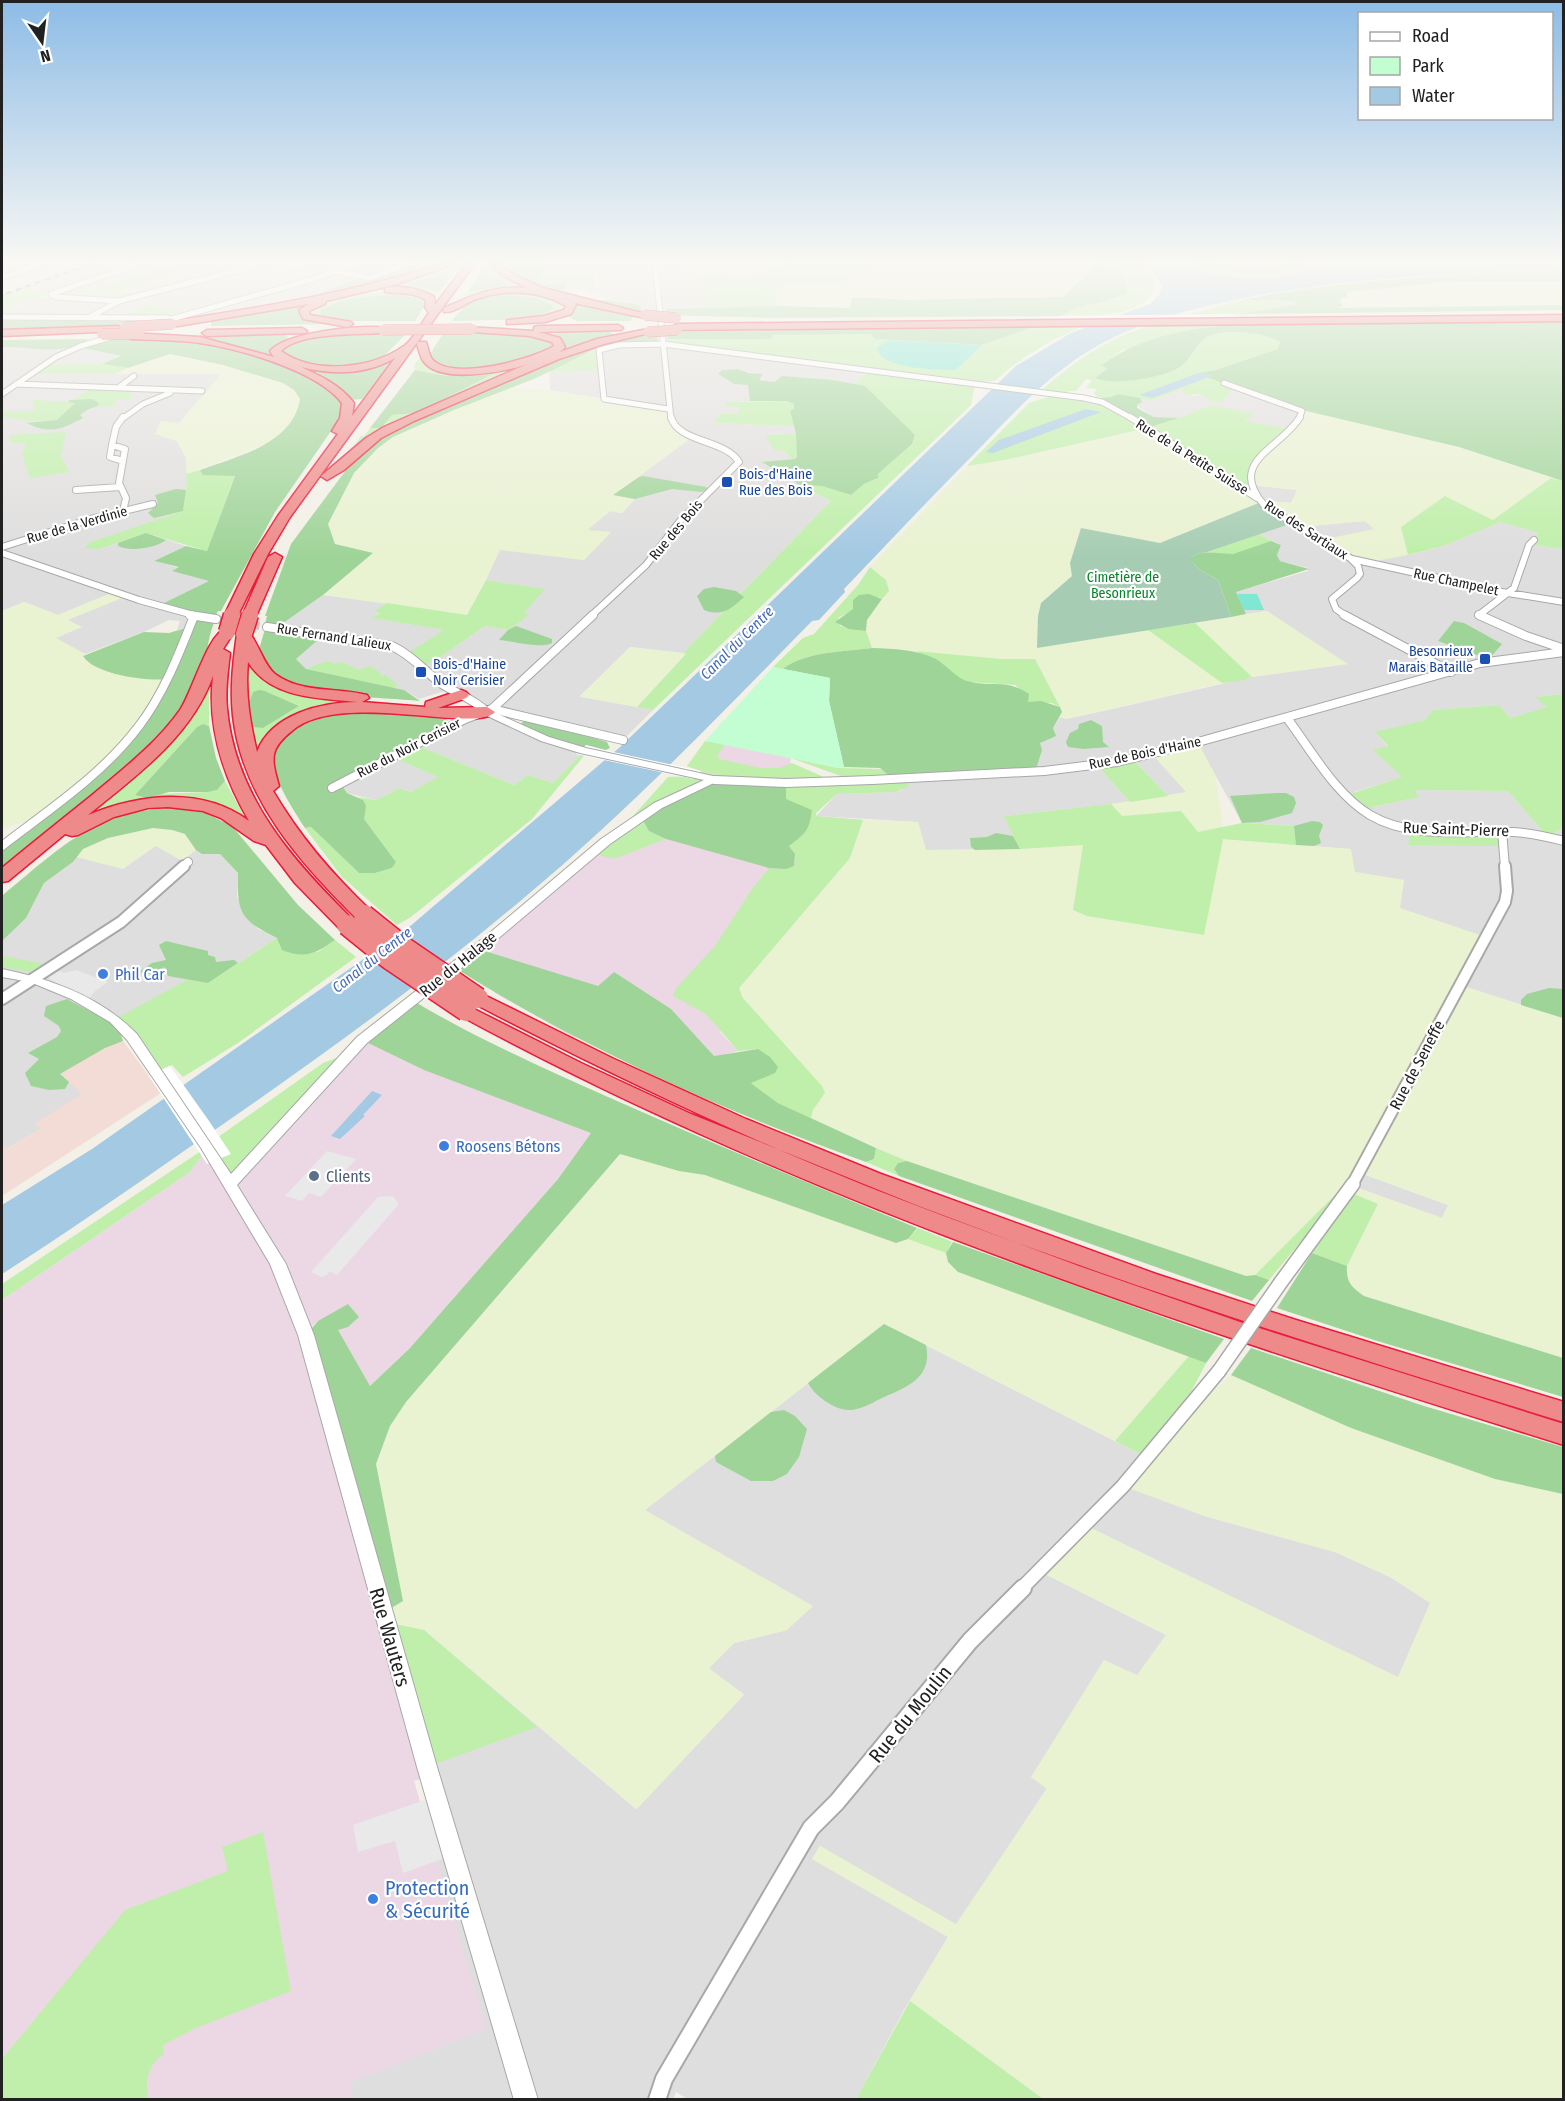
<svg xmlns="http://www.w3.org/2000/svg" width="1565" height="2101" font-family="'Fira Sans Condensed',sans-serif">
  <style>
    .residential { fill: #dfdede }
    .commercial { fill: #f3dcd5 }
    .industrial { fill: #ecd8e4 }
    .farmland { fill: #e9f2d1; fill-rule: evenodd }
    .grass { fill: #bfefaa }
    .forest { fill: #9fd498 }
    .cemetery { fill: #a6cdb3 }
    .park { fill: #c2fed2 }
    .pitch { fill: #7fe7d2 }
    .parking { fill: #e9e9e9 }
    .water { fill: #a4c9e3 }
    .pier { fill: #fff }
    .lines { fill: none; stroke-linecap: round; stroke-linejoin: round }
    .stream { stroke: #a4c9e3; stroke-width: 1.5 }
    .minor-tunnel { stroke: #c8c7bf; stroke-width: 8; stroke-dasharray: 8 4; stroke-linecap: butt }
    .minor-far5-casing { stroke: #a8a8a8; stroke-width: 7 }
    .minor-far4-casing { stroke: #a8a8a8; stroke-width: 8 }
    .minor-far3-casing { stroke: #a8a8a8; stroke-width: 10 }
    .minor-far2-casing { stroke: #a8a8a8; stroke-width: 14 }
    .minor-far1-casing { stroke: #a8a8a8; stroke-width: 16 }
    .minor-casing { stroke: #a8a8a8; stroke-width: 20 }
    .tertiary-casing { stroke: #a8a8a8; stroke-width: 2 }
    .motorway-casing { stroke: #ea1a3a; stroke-width: 3 }
    .minor-far5 { stroke: #fff; stroke-width: 5 }
    .minor-far4 { stroke: #fff; stroke-width: 6 }
    .minor-far3 { stroke: #fff; stroke-width: 8 }
    .minor-far2 { stroke: #fff; stroke-width: 10 }
    .minor-far1 { stroke: #fff; stroke-width: 13 }
    .minor { stroke: #fff; stroke-width: 16 }
    .tertiary { fill: #fff; fill-rule: evenodd }
    .motorway { fill: #ee8a89; fill-rule: evenodd }
    .rail-casing { stroke: #6f6f6f; stroke-width: 2 }
    .rail { stroke: #fff; stroke-width: 1.5; stroke-dasharray: 5; stroke-linecap: butt }
    .minor-bridge-casing { stroke: #a8a8a8; stroke-width: 16; stroke-linecap: butt }
    .motorway-bridge-far3-casing { stroke: #ea1a3a; stroke-width: 11; stroke-linecap: butt }
    .motorway-bridge-far2-casing { stroke: #ea1a3a; stroke-width: 14; stroke-linecap: butt }
    .motorway-bridge-far1-casing { stroke: #ea1a3a; stroke-width: 19; stroke-linecap: butt }
    .motorway-bridge-casing { stroke: #ea1a3a; stroke-width: 23; stroke-linecap: butt }
    .minor-bridge { stroke: #fff; stroke-width: 13 }
    .motorway-bridge-far3 { stroke: #ee8a89; stroke-width: 10 }
    .motorway-bridge-far2 { stroke: #ee8a89; stroke-width: 13 }
    .motorway-bridge-far1 { stroke: #ee8a89; stroke-width: 16 }
    .motorway-bridge { stroke: #ee8a89; stroke-width: 20 }
    .transit-dot { fill: #1a4fb4; stroke: #fff; stroke-width: 2 }
    .shop-dot { fill: #3f7fe0; stroke: #fff; stroke-width: 2 }
    .service-dot { fill: #5c6f8a; stroke: #fff; stroke-width: 2 }
    .labels { text-anchor: middle; dominant-baseline: central; stroke-width: 4.5; stroke-linejoin: round; paint-order: stroke }
    .far-street-label { font-size: 14px; fill: #212121; stroke: #fff }
    .far-transit-label { font-size: 14px; fill: #164399; stroke: #fff; text-anchor: start }
    .far-park-label { font-size: 14px; fill: #048527; stroke: #fff }
    .far-water-label { font-size: 15px; font-style: italic; fill: #4469ba; stroke: #fff }
    .street-label { font-size: 16px; fill: #212121; stroke: #fff }
    .shop-label { font-size: 16px; fill: #366cbe; stroke: #fff; text-anchor: start }
    .service-label { font-size: 16px; fill: #4e5e75; stroke: #fff; text-anchor: start }
    .near-street-label { font-size: 20px; fill: #212121; stroke: #fff }
    .near-shop-label { font-size: 20px; fill: #366cbe; stroke: #fff; text-anchor: start }
  </style>
  <rect width="100%" height="100%" fill="#f2f0e7"/>
  <path class="residential" d="M 5,263 L 74,263 L 30,280 L 2,278 L 2,264 Z
    M 95,263 L 259,263 L 296,268 L 313,263 L 410,263 L 387,273 L 364,277 L 317,294 L 264,307 L 211,316 L 96,313 L 88,318 L 2,317 L 2,313 L 36,297 L 70,298 L 80,292 L 99,292 L 125,298 L 115,290 L 181,272 L 161,268 L 95,288 L 75,285 L 53,293 L 24,288 Z
    M 542,263 L 652,263 L 657,315 L 641,313 L 639,304 L 598,297 L 598,293 L 587,293 L 587,289 L 561,290 L 568,284 L 594,283 L 595,287 L 599,287 L 598,271 L 544,272 Z
    M 659,263 L 715,271 L 700,279 L 702,289 L 694,290 L 695,292 L 705,293 L 705,308 L 664,309 Z
    M 663,344 L 869,370 L 853,385 L 833,380 L 775,382 L 757,380 L 763,376 L 738,369 L 722,370 L 718,374 L 734,384 L 748,385 L 750,401 L 727,402 L 741,407 L 738,414 L 720,414 L 714,423 L 794,426 L 796,434 L 766,435 L 792,459 L 763,463 L 831,501 L 683,653 L 630,647 L 580,696 L 653,710 L 627,736 L 620,737 L 487,712 L 451,689 L 419,699 L 404,690 L 306,669 L 296,659 L 306,649 L 279,626 L 323,595 L 387,603 L 376,611 L 380,612 L 373,618 L 445,630 L 409,653 L 442,656 L 485,626 L 508,630 L 544,589 L 486,580 L 500,549 L 584,560 L 610,533 L 586,531 L 610,511 L 622,513 L 634,500 L 613,495 L 690,438 L 607,400 L 550,390 L 549,370 L 603,347 Z
    M 23,346 L 79,347 L 123,357 L 102,364 L 44,365 L 32,374 L 222,374 L 179,423 L 155,434 L 177,441 L 186,458 L 187,484 L 183,511 L 84,546 L 100,549 L 146,533 L 186,546 L 154,561 L 180,568 L 174,571 L 210,581 L 190,627 L 177,630 L 180,621 L 169,620 L 144,632 L 85,654 L 55,638 L 81,627 L 67,620 L 114,592 L 58,615 L 24,602 L 2,611 L 2,347 Z
    M 1232,387 L 1302,411 L 1291,429 L 1242,421 L 1253,414 L 1211,405 L 1179,418 L 1154,417 L 1136,405 L 1142,402 L 1140,398 L 1151,401 L 1181,390 L 1193,396 Z
    M 1253,485 L 1298,490 L 1291,503 L 1261,500 Z
    M 1365,521 L 1409,555 L 1446,545 L 1501,522 L 1540,533 L 1530,544 L 1563,549 L 1563,694 L 1536,697 L 1548,707 L 1510,718 L 1499,705 L 1433,710 L 1425,720 L 1376,733 L 1388,747 L 1374,750 L 1403,777 L 1354,792 L 1373,807 L 1418,797 L 1415,790 L 1508,791 L 1545,834 L 1550,836 L 1563,827 L 1563,1018 L 1460,985 L 1400,907 L 1404,880 L 1354,872 L 1350,849 L 1296,845 L 1294,826 L 1242,823 L 1197,742 L 1187,792 L 1168,796 L 1132,759 L 1098,766 L 1130,802 L 1005,816 L 1020,849 L 926,850 L 918,822 L 816,816 L 837,794 L 896,792 L 902,790 L 908,778 L 1036,769 L 1039,743 L 1055,733 L 1053,728 L 1060,717 L 1066,719 L 1108,710 L 1252,677 L 1347,664 L 1267,611 L 1246,614 L 1235,592 L 1308,571 L 1308,568 L 1280,561 L 1277,555 L 1281,545 L 1259,534 L 1293,523 L 1299,527 Z
    M 488,718 L 499,720 L 584,751 L 553,783 L 528,775 L 514,785 L 416,745 L 475,719 Z
    M 392,757 L 439,777 L 411,792 L 400,788 L 376,800 L 347,793 L 341,784 Z
    M 185,834 L 205,854 L 220,854 L 238,873 L 237,897 L 258,929 L 277,938 L 208,983 L 116,1019 L 123,1041 L 105,1048 L 60,1074 L 83,1094 L 35,1124 L 42,1128 L 7,1149 L 2,1147 L 2,940 L 26,918 L 44,883 L 73,862 L 82,849 Z
    M 1360,1173 L 1448,1205 L 1442,1218 L 1352,1186 Z
    M 884,1324 L 1148,1458 L 1204,1516 L 1335,1552 L 1390,1577 L 1431,1603 L 1398,1678 L 1085,1525 L 1037,1570 L 1166,1635 L 1137,1676 L 1104,1660 L 1032,1777 L 1047,1788 L 956,1925 L 820,1846 L 812,1859 L 948,1937 L 904,2010 L 856,2099 L 689,2100 L 676,2092 L 673,2100 L 353,2100 L 348,2076 L 436,1796 L 424,1630 L 636,1809 L 744,1694 L 708,1669 L 734,1643 L 787,1630 L 645,1510 Z"/>
  <path class="commercial" d="M 123,1041 L 161,1093 L 2,1196 L 2,1147 L 8,1149 L 41,1128 L 34,1124 L 82,1094 L 60,1074 L 105,1048 Z"/>
  <path class="industrial" d="M 1186,263 L 1336,263 L 1280,277 L 1258,279 L 1214,275 Z
    M 781,671 L 791,758 L 787,794 L 811,816 L 863,820 L 720,1032 L 738,1051 L 714,1057 L 703,1045 L 573,1037 L 495,993 L 478,949 L 701,771 L 687,766 Z
    M 418,1004 L 454,1026 L 527,1060 L 591,1133 L 558,1179 L 410,1348 L 370,1386 L 318,1321 L 312,1326 L 430,1776 L 414,1781 L 486,2029 L 350,2083 L 353,2099 L 2,2100 L 2,1300 L 190,1172 L 207,1147 Z"/>
  <path class="farmland" d="M 659,263 L 786,263 L 753,278 L 726,275 L 715,271 Z
    M 880,263 L 1100,263 L 1063,297 L 908,300 L 852,297 L 851,308 L 778,306 L 775,293 L 792,282 L 839,285 L 864,269 Z
    M 1453,281 L 1563,281 L 1563,305 L 1334,308 L 1347,292 Z
    M 170,354 L 223,365 L 283,383 L 294,390 L 300,399 L 298,412 L 293,421 L 273,441 L 186,474 L 186,458 L 177,441 L 155,434 L 161,421 L 179,423 L 221,374 L 115,374 Z
    M 507,388 L 550,390 L 668,409 L 671,421 L 691,438 L 614,495 L 635,499 L 622,513 L 610,511 L 587,530 L 611,532 L 584,560 L 500,550 L 467,615 L 323,595 L 373,554 L 335,544 L 328,524 L 354,473 L 378,448 L 393,437 Z
    M 1298,409 L 1459,447 L 1551,478 L 1493,520 L 1401,527 L 1408,555 L 1381,560 L 1374,564 L 1350,558 L 1321,540 L 1374,529 L 1365,521 L 1299,527 L 1261,502 L 1160,543 L 1081,528 L 1070,563 L 1072,576 L 1048,596 L 1037,648 L 1148,630 L 1222,683 L 1066,719 L 1060,717 L 1062,711 L 1035,659 L 1001,659 L 872,648 L 867,636 L 867,620 L 889,591 L 886,580 L 870,567 L 967,466 L 1005,460 L 1147,428 L 1261,500 L 1291,503 L 1297,490 L 1251,485 L 1249,474 L 1252,466 L 1301,417 Z
    M 114,592 L 127,596 L 68,620 L 82,627 L 56,638 L 85,654 L 83,657 L 87,663 L 150,681 L 168,678 L 119,747 L 39,817 L 2,829 L 2,611 L 24,602 L 58,615 Z
    M 1266,611 L 1348,664 L 1252,677 L 1195,623 Z
    M 630,647 L 687,654 L 637,707 L 580,697 Z
    M 1198,742 L 1215,775 L 1223,828 L 1197,832 L 1180,811 L 1121,816 L 1111,804 L 1186,792 L 1152,754 Z
    M 863,820 L 918,822 L 926,850 L 1020,849 L 1083,844 L 1073,910 L 1087,916 L 1203,935 L 1223,839 L 1351,849 L 1355,872 L 1404,880 L 1400,908 L 1486,937 L 1460,985 L 1563,1018 L 1563,1358 L 1364,1296 L 1351,1287 L 1347,1278 L 1347,1266 L 1378,1205 L 1339,1191 L 1255,1275 L 1246,1276 L 907,1161 L 811,1118 L 813,1110 L 825,1093 L 742,997 L 739,988 L 850,858 ZM 1360,1173 L 1448,1205 L 1448,1206 L 1442,1218 L 1353,1186 Z
    M 153,828 L 172,830 L 185,834 L 196,850 L 182,861 L 156,846 L 123,869 L 76,857 L 82,849 L 108,838 Z
    M 620,1154 L 679,1171 L 705,1175 L 896,1243 L 908,1239 L 946,1253 L 948,1262 L 958,1272 L 1189,1356 L 1115,1441 L 884,1324 L 645,1510 L 813,1606 L 787,1630 L 734,1643 L 709,1668 L 744,1695 L 637,1809 L 424,1630 L 386,1622 L 376,1464 L 390,1426 L 406,1402 Z
    M 1231,1375 L 1351,1428 L 1495,1479 L 1563,1494 L 1563,2099 L 1043,2099 L 910,2001 L 948,1937 L 812,1859 L 820,1846 L 956,1924 L 1047,1789 L 1031,1777 L 1104,1660 L 1137,1675 L 1166,1635 L 1037,1570 L 1084,1525 L 1398,1677 L 1430,1603 L 1390,1577 L 1335,1552 L 1204,1516 L 1123,1486 L 1173,1427 Z"/>
  <path class="grass" d="M 455,263 L 464,263 L 448,281 L 445,273 L 408,284 L 440,291 L 434,299 L 430,295 L 390,289 L 376,290 L 377,287 L 428,273 Z
    M 488,263 L 492,263 L 494,266 L 531,288 L 480,294 L 462,299 L 468,291 L 508,286 L 482,271 Z
    M 786,263 L 881,264 L 864,269 L 839,285 L 792,282 L 775,293 L 778,306 L 705,308 L 705,292 L 694,292 L 694,289 L 702,289 L 700,276 L 713,271 C 749,280 753,278 786,263 Z
    M 1100,263 L 1142,263 L 1155,282 L 1153,293 C 1133,319 1090,316 1061,316 L 1072,310 L 1117,298 L 1114,267 L 1097,265 Z
    M 1189,263 L 1218,263 L 1246,270 L 1270,269 L 1287,263 L 1308,263 C 1272,284 1226,281 1189,263 Z
    M 161,268 L 182,272 L 117,290 L 136,295 L 125,298 L 99,292 L 52,297 L 70,287 L 95,288 Z
    M 598,271 L 598,273 L 595,274 L 594,283 L 536,285 L 530,283 L 542,276 L 544,272 Z
    M 24,288 L 51,292 L 16,305 L 2,313 L 2,296 Z
    M 387,291 L 412,292 L 426,299 L 427,302 C 393,290 360,297 326,307 L 330,321 L 309,316 L 307,310 L 338,299 Z
    M 500,292 C 523,293 548,293 568,306 L 567,310 L 536,319 L 535,298 L 512,295 L 471,300 Z
    M 1247,299 C 1265,303 1282,298 1299,304 L 1240,314 L 1185,315 Z
    M 148,304 L 190,314 L 171,317 L 88,318 L 96,313 L 128,315 Z
    M 1155,324 L 1220,324 L 1122,350 L 1103,364 L 1108,369 L 1095,378 C 1113,385 1165,378 1181,367 C 1190,360 1195,346 1204,339 C 1219,327 1265,332 1280,342 L 1278,349 L 1216,370 L 1202,373 L 1212,376 L 1209,379 L 1231,385 L 1233,387 L 1223,401 L 1211,401 L 1200,394 L 1186,395 L 1181,390 L 1151,401 L 1118,394 L 1111,397 L 1097,397 L 1094,393 L 1097,389 L 1086,388 L 1092,380 L 1086,379 L 1076,391 L 1068,391 L 1068,394 L 1092,399 L 1147,428 L 1179,418 L 1211,405 L 1254,414 L 1244,421 L 1291,429 L 1255,461 L 1249,474 L 1251,485 L 1237,485 L 1147,428 L 1005,460 L 967,466 L 1029,403 L 1057,394 L 1043,389 C 1075,360 1114,335 1155,324 Z
    M 1035,326 L 1078,328 L 1047,343 L 1012,366 L 996,380 L 975,383 L 971,405 L 653,710 L 637,707 L 686,654 L 683,653 L 831,501 L 800,485 L 822,486 L 851,495 L 864,484 L 876,479 L 878,474 L 912,444 L 915,436 L 865,386 L 853,385 L 868,371 L 667,342 L 667,339 L 771,339 L 772,335 L 870,334 L 876,339 L 888,340 L 878,347 L 956,370 L 982,345 Z
    M 601,348 L 600,370 L 549,371 Z
    M 422,355 L 424,361 L 540,359 L 420,414 L 348,454 L 361,436 L 364,436 L 370,428 L 381,428 L 392,415 L 417,413 L 489,376 L 447,376 L 415,370 L 414,365 Z
    M 102,364 L 128,368 L 115,374 L 30,374 L 44,365 Z
    M 92,387 L 156,391 L 132,392 L 130,399 L 116,400 L 115,406 L 94,407 L 98,406 L 92,399 L 75,399 Z
    M 33,400 L 76,402 L 57,420 L 32,421 L 2,417 L 2,412 L 34,411 Z
    M 787,401 L 794,404 L 794,409 L 790,411 L 794,426 L 714,423 L 720,414 L 738,414 L 740,407 L 725,406 L 727,402 Z
    M 66,432 L 61,456 L 69,472 L 30,478 L 22,454 L 26,443 L 13,443 L 9,439 L 9,435 Z
    M 796,434 L 798,452 L 795,459 L 792,459 L 783,450 L 775,451 L 765,435 Z
    M 200,470 L 204,475 L 235,475 L 207,551 L 146,533 L 100,549 L 84,548 L 88,543 L 183,511 L 187,484 L 186,474 Z
    M 1551,478 L 1563,481 L 1563,549 L 1529,544 L 1539,533 L 1501,522 L 1446,545 L 1408,555 L 1401,527 L 1445,496 L 1493,520 Z
    M 1259,534 L 1276,543 C 1266,540 1245,552 1233,554 C 1224,556 1216,554 1207,552 Z
    M 870,567 L 886,580 L 889,591 L 882,599 L 879,597 L 838,618 L 840,626 L 866,631 L 872,648 C 844,652 806,651 783,669 L 773,667 L 803,638 L 814,634 L 858,585 Z
    M 486,580 L 545,589 L 524,613 L 529,615 L 508,630 L 485,626 L 442,656 L 423,666 L 408,653 L 444,630 L 372,618 L 380,613 L 375,611 L 387,603 L 467,615 Z
    M 1195,623 L 1252,677 L 1240,681 L 1222,683 L 1148,630 Z
    M 915,651 L 1001,659 L 1035,659 L 1060,707 L 1052,703 L 1028,702 L 1016,685 L 969,682 L 956,676 L 935,659 Z
    M 245,653 L 319,696 L 403,705 L 360,705 L 296,717 L 258,766 L 252,727 L 263,728 L 299,706 L 265,691 L 253,692 L 249,702 Z
    M 327,661 L 335,664 L 342,662 L 358,670 L 370,666 L 382,674 L 379,675 L 381,676 L 385,675 L 397,684 L 395,688 L 306,669 Z
    M 209,684 L 209,726 L 203,724 L 197,727 L 135,795 L 208,792 L 217,790 L 225,781 L 250,827 L 177,799 L 73,828 Z
    M 1563,694 L 1563,827 L 1550,836 L 1545,834 L 1508,791 L 1415,790 L 1419,797 L 1363,809 L 1347,795 L 1402,777 L 1373,750 L 1388,746 L 1375,732 L 1425,720 L 1433,710 L 1499,705 L 1510,718 L 1547,707 L 1535,697 Z
    M 705,741 L 725,744 L 718,755 L 719,759 L 761,768 L 780,768 L 792,763 L 826,778 L 742,779 L 706,773 L 687,766 Z
    M 416,745 L 514,785 L 528,775 L 553,783 L 584,751 L 587,752 L 532,819 L 411,917 L 397,925 L 342,877 L 305,828 L 311,827 L 359,873 L 375,873 L 392,868 L 396,862 L 364,819 L 363,800 L 358,797 L 376,800 L 400,788 L 411,792 L 438,777 L 392,757 Z
    M 791,758 L 838,768 L 880,769 L 890,774 L 846,778 Z
    M 1132,759 L 1168,796 L 1130,802 L 1097,765 Z
    M 697,776 L 715,780 L 641,817 L 649,831 L 666,839 L 614,859 L 591,853 L 634,822 L 634,815 L 668,777 Z
    M 908,778 L 909,786 L 896,792 L 837,794 L 816,813 L 816,816 L 863,820 L 850,858 L 739,988 L 742,997 L 822,1086 L 825,1093 L 813,1110 L 811,1118 L 778,1103 L 750,1082 L 758,1049 L 738,1051 L 706,1014 L 673,996 L 676,988 L 715,946 L 752,889 L 769,868 L 778,869 L 794,866 C 798,858 794,852 789,846 C 805,833 809,831 811,810 L 785,799 L 786,783 Z
    M 1111,804 L 1122,816 L 1181,811 L 1198,832 L 1242,823 L 1294,826 L 1296,845 L 1223,839 L 1204,935 L 1087,916 L 1073,910 L 1083,845 L 1020,849 L 1004,816 Z
    M 1412,829 L 1502,831 L 1504,846 L 1408,845 Z
    M 277,938 L 318,952 L 335,940 L 356,957 L 238,1043 L 183,1077 L 172,1065 L 157,1071 L 115,1019 L 187,980 L 208,983 Z
    M 2,956 L 46,964 L 30,972 L 2,967 Z
    M 347,1054 L 229,1185 L 207,1148 L 190,1172 L 2,1300 L 2,1284 L 207,1147 L 221,1135 L 323,1063 Z
    M 876,1148 L 907,1161 L 898,1163 L 894,1169 L 899,1176 L 866,1162 L 874,1159 Z
    M 1339,1191 L 1343,1191 L 1269,1280 L 1255,1275 Z
    M 1354,1194 L 1378,1204 L 1347,1266 L 1312,1253 Z
    M 918,1228 L 952,1242 L 946,1253 L 908,1239 Z
    M 1189,1356 L 1206,1363 L 1173,1427 L 1148,1458 L 1115,1441 Z
    M 386,1622 L 424,1630 L 537,1727 L 427,1767 Z
    M 263,1832 L 291,1991 L 196,2028 L 163,2045 L 164,2054 C 148,2064 144,2082 149,2099 L 2,2099 L 2,2059 L 125,1910 L 228,1871 L 222,1847 Z
    M 910,2001 L 1043,2099 L 856,2099 Z"/>
  <path class="forest" d="M 410,263 L 446,263 C 409,280 367,286 328,295 C 282,306 221,323 174,321 L 264,307 L 317,294 L 364,277 L 378,276 Z
    M 500,263 L 542,263 L 544,272 L 538,280 L 530,283 L 505,270 Z
    M 1097,265 L 1119,270 L 1123,276 L 1127,292 C 1106,305 1081,303 1061,316 L 772,318 L 666,315 L 666,309 L 778,306 L 850,308 L 852,297 L 908,300 L 1063,297 Z
    M 1563,270 L 1563,281 L 1453,281 L 1347,292 L 1347,297 L 1339,299 L 1343,306 L 1337,308 L 1563,305 L 1563,310 L 1240,314 L 1298,304 C 1282,297 1264,303 1247,299 C 1352,278 1457,275 1563,270 Z
    M 482,271 L 509,286 L 468,291 Z
    M 446,273 L 448,281 L 440,291 L 408,284 Z
    M 568,284 L 562,290 L 591,300 L 607,300 L 640,305 L 641,313 L 536,285 Z
    M 377,287 L 376,290 L 344,295 L 299,311 L 302,317 L 331,324 L 211,326 L 211,320 L 263,312 Z
    M 531,288 L 608,311 L 633,316 L 631,321 L 577,321 L 565,315 L 575,307 Z
    M 395,294 L 409,296 L 427,302 L 415,321 L 330,321 L 322,316 L 320,311 C 339,297 372,297 395,294 Z
    M 512,295 C 526,297 544,297 554,308 L 536,319 L 452,321 C 471,295 482,297 512,295 Z
    M 2,318 L 150,320 L 155,323 L 2,330 Z
    M 1563,319 L 1563,481 L 1459,447 L 1298,409 L 1208,378 L 1211,376 L 1199,373 L 1216,370 L 1278,349 L 1280,342 C 1265,332 1219,327 1204,339 C 1195,346 1190,361 1180,367 C 1165,378 1112,386 1095,378 L 1107,369 L 1102,365 C 1167,314 1292,323 1372,322 C 1436,321 1500,320 1563,319 Z
    M 1036,326 L 982,345 L 876,339 L 870,334 L 772,335 L 772,339 L 667,339 L 669,333 L 677,332 Z
    M 555,332 L 610,332 L 617,336 L 550,356 L 564,345 L 555,337 Z
    M 499,333 L 546,338 L 556,345 L 540,355 L 483,368 L 455,369 L 439,365 L 430,358 L 433,349 L 443,334 Z
    M 657,334 L 658,343 L 617,343 L 600,347 L 536,378 L 454,410 L 393,437 L 378,448 L 354,473 L 328,524 L 335,544 L 373,553 L 323,595 L 279,626 L 265,624 L 267,616 L 265,616 L 291,544 L 355,458 L 374,443 L 406,425 L 569,353 L 633,336 Z
    M 200,335 L 285,335 L 291,340 L 280,343 L 272,350 C 281,356 290,364 300,367 C 329,377 365,364 394,358 L 362,399 L 350,400 C 329,370 234,344 198,339 Z
    M 338,335 L 405,335 L 383,357 L 352,366 L 311,366 L 280,353 L 283,346 L 309,338 Z
    M 123,338 C 146,339 170,338 192,341 C 221,345 332,375 341,403 C 343,409 340,415 338,421 L 275,512 L 221,611 L 218,611 L 215,616 L 162,604 L 209,581 L 172,571 L 179,567 L 154,561 L 186,546 L 207,551 L 235,476 L 203,475 L 200,470 C 238,456 293,444 300,399 L 294,390 L 283,383 L 223,365 L 170,354 L 128,368 L 102,364 L 121,356 L 83,348 L 111,339 Z
    M 88,339 C 66,357 29,346 2,347 L 2,340 Z
    M 738,369 L 749,373 L 763,374 L 759,380 L 775,382 L 782,376 L 833,380 L 865,386 L 915,435 L 912,444 L 878,474 L 878,478 L 864,484 L 851,495 L 822,486 L 800,485 L 762,462 L 795,459 L 797,456 L 796,434 L 790,411 L 794,409 L 794,404 L 787,401 L 750,401 L 748,385 L 734,384 L 718,374 L 722,370 Z
    M 415,370 L 447,376 L 491,375 L 417,413 L 392,415 L 381,428 L 370,428 Z
    M 1118,394 L 1140,398 L 1142,402 L 1137,405 L 1137,408 L 1154,417 L 1179,418 L 1147,428 L 1096,398 L 1111,397 Z
    M 92,399 L 99,403 L 98,406 L 89,409 L 80,415 L 83,418 C 61,429 52,435 26,423 L 57,420 L 75,403 L 68,402 L 70,400 Z
    M 643,476 L 706,487 L 708,490 L 701,492 L 672,489 L 635,499 L 613,495 L 639,477 Z
    M 176,489 L 186,490 L 183,511 L 154,518 L 148,513 L 158,503 L 155,495 Z
    M 146,533 L 166,540 C 155,548 131,552 118,546 L 118,543 Z
    M 1271,541 L 1281,545 L 1277,555 L 1280,561 L 1309,569 L 1236,592 L 1246,614 L 1231,617 L 1218,580 L 1200,570 L 1191,561 L 1191,557 L 1201,552 L 1233,554 Z
    M 714,587 L 736,591 L 744,597 C 731,609 722,617 704,610 L 697,596 L 704,589 Z
    M 869,594 L 882,599 L 867,620 L 866,631 L 849,629 L 835,622 L 853,609 L 853,600 L 859,595 Z
    M 193,619 L 214,623 C 209,635 208,647 205,659 C 192,700 165,732 135,761 L 2,870 L 2,846 L 85,781 L 138,727 L 167,679 C 148,682 93,674 83,656 L 144,632 L 169,633 L 189,627 Z
    M 1454,621 L 1464,623 L 1502,644 L 1490,658 L 1485,658 L 1438,641 Z
    M 516,626 L 552,639 L 552,643 C 542,649 512,641 499,640 L 508,630 Z
    M 265,629 L 320,638 L 296,659 L 306,669 L 404,690 L 420,701 C 381,697 306,698 274,676 C 267,672 262,660 258,653 Z
    M 872,648 C 894,649 916,649 936,659 C 948,666 956,679 971,682 C 994,687 1007,679 1029,694 L 1028,702 L 1041,701 L 1060,707 L 1062,712 L 1053,728 L 1056,736 L 1040,743 L 1042,750 L 1036,769 L 893,779 L 880,768 L 844,767 L 829,701 L 830,678 L 783,669 C 806,651 844,652 872,648 Z
    M 259,690 L 265,691 L 299,706 L 263,728 L 252,727 L 249,702 L 253,692 Z
    M 354,711 L 442,715 L 448,721 L 448,726 L 341,784 L 347,793 L 363,800 L 366,806 L 364,819 L 396,862 L 392,868 L 375,873 L 359,873 L 311,827 L 305,828 C 294,811 274,780 272,761 C 270,727 331,715 354,711 Z
    M 526,718 L 607,742 L 610,748 C 586,762 542,736 520,725 Z
    M 1091,720 L 1102,726 L 1103,742 L 1109,747 L 1083,749 L 1068,747 L 1066,742 L 1070,733 L 1078,729 L 1079,724 Z
    M 203,724 L 209,726 L 216,758 L 225,781 L 217,790 L 208,792 L 169,792 L 148,798 L 135,795 L 197,727 Z
    M 715,780 L 786,783 L 786,799 L 812,810 C 809,831 806,833 789,846 L 795,854 L 794,866 L 786,869 L 769,868 L 666,839 L 649,831 L 641,817 Z
    M 1276,793 L 1286,793 L 1294,797 L 1296,803 L 1292,813 L 1260,822 L 1242,823 L 1230,796 Z
    M 174,808 L 205,813 L 232,826 L 298,905 L 335,940 C 315,954 305,959 282,950 L 277,938 C 240,920 237,913 238,873 L 220,854 L 202,854 L 196,850 L 185,834 L 172,830 L 153,828 L 108,838 L 83,849 L 73,862 L 44,883 L 26,918 L 2,941 L 2,896 C 59,849 95,810 174,808 Z
    M 1312,821 L 1320,822 L 1323,825 L 1319,836 L 1321,843 L 1314,846 L 1296,845 L 1294,826 Z
    M 996,833 L 1013,836 L 1020,849 L 975,850 L 971,847 L 970,838 L 987,837 Z
    M 166,941 L 208,951 L 208,955 L 215,957 L 216,962 L 234,960 L 238,963 L 208,983 L 168,976 L 164,967 L 155,974 L 142,974 L 140,971 L 152,963 L 166,960 L 159,945 Z
    M 478,949 L 598,986 L 614,972 L 671,1009 L 714,1056 L 758,1049 L 770,1057 L 778,1067 L 775,1073 L 751,1083 L 778,1103 L 876,1148 L 874,1159 L 866,1162 C 723,1111 583,1048 455,968 Z
    M 1549,988 L 1563,989 L 1563,1018 L 1521,1005 L 1521,1000 L 1527,994 Z
    M 67,999 L 118,1026 L 123,1041 L 105,1048 L 60,1074 L 69,1082 L 65,1089 L 49,1090 L 31,1086 L 25,1073 L 39,1059 L 28,1053 L 57,1037 L 61,1031 L 59,1026 L 44,1016 L 46,1006 Z
    M 412,1000 C 475,1038 541,1067 608,1097 C 710,1142 814,1186 917,1228 L 908,1239 L 896,1243 L 705,1175 L 679,1171 L 620,1154 L 406,1402 L 390,1426 L 376,1464 L 403,1601 L 383,1613 L 306,1335 L 318,1321 L 348,1304 L 359,1317 L 348,1327 L 338,1330 L 370,1386 L 410,1348 L 558,1179 L 591,1133 L 424,1070 L 362,1040 Z
    M 907,1161 L 1246,1276 L 1255,1275 L 1269,1280 L 1252,1301 L 899,1176 L 894,1169 L 898,1163 Z
    M 953,1242 L 1224,1339 L 1206,1363 L 958,1272 L 948,1262 L 946,1253 Z
    M 1312,1253 L 1347,1266 C 1346,1282 1351,1287 1364,1296 L 1563,1358 L 1563,1397 L 1374,1340 L 1277,1308 Z
    M 884,1324 L 926,1345 C 933,1379 906,1387 880,1399 C 872,1403 860,1410 850,1410 C 835,1411 814,1395 808,1383 Z
    M 1251,1348 L 1424,1406 L 1563,1447 L 1563,1494 L 1495,1479 L 1351,1428 L 1231,1375 Z
    M 784,1410 L 795,1416 L 807,1429 L 799,1457 L 787,1474 L 773,1481 L 751,1481 L 716,1462 L 715,1456 L 771,1412 Z"/>
  <path class="cemetery" d="M 1261,502 L 1293,523 L 1207,552 L 1201,552 L 1191,557 L 1191,561 L 1200,570 L 1218,580 L 1231,617 L 1037,648 L 1038,616 L 1041,603 L 1072,576 L 1070,563 L 1081,528 L 1160,543 Z"/>
  <path class="park" d="M 773,667 L 830,678 L 829,701 L 844,767 L 838,768 L 705,741 Z"/>
  <path class="pitch" d="M 888,340 L 982,345 L 956,370 C 939,370 884,369 877,350 L 878,347 Z
    M 1237,594 L 1257,594 L 1264,610 L 1244,610 Z"/>
  <path class="parking" d="M 54,969 L 64,973 L 76,970 L 108,982 L 95,991 L 87,1001 L 50,979 L 47,975 Z
    M 327,1151 L 356,1159 L 321,1197 L 309,1193 L 302,1201 L 285,1196 Z
    M 393,1196 L 399,1204 L 337,1275 L 329,1271 L 328,1274 L 322,1277 L 311,1272 L 378,1197 Z
    M 436,1796 L 453,1855 L 403,1873 L 395,1841 L 358,1852 L 353,1825 Z"/>
  <path class="water" d="M 1148,263 L 1186,263 L 1214,275 L 1258,279 L 1280,277 L 1336,263 L 1563,263 L 1563,268 C 1456,274 1350,277 1244,298 C 1183,310 1118,327 1068,365 C 1034,390 1005,422 976,452 C 931,497 888,543 844,589 L 845,592 L 819,620 L 812,621 C 719,716 627,812 525,897 C 416,989 301,1071 184,1151 C 124,1193 63,1235 2,1274 L 2,1205 L 92,1149 L 408,928 L 619,748 L 1016,366 L 1071,333 L 1150,304 L 1159,295 L 1162,286 Z
    M 1199,373 L 1212,376 L 1152,398 L 1139,395 Z
    M 1086,409 L 1101,412 L 993,453 L 986,452 L 999,440 Z
    M 372,1091 L 382,1095 L 363,1115 L 365,1116 L 340,1139 L 331,1136 Z"/>
  <path class="pier" d="M 1237,314 L 1220,321 L 1035,326 L 1058,316 Z
    M 586,745 L 613,752 L 701,771 L 693,779 L 576,754 Z
    M 170,1066 L 209,1121 L 231,1154 L 207,1164 L 149,1076 Z"/>
  <g class="lines">
    <path class="stream" d="M 1091,269 L 1098,263"/>
    <path class="minor-tunnel" d="M 216,619 L 267,627"/>
    <g class="minor-far5-casing">
      <path id="minor-far5" d="M 655,263 L 671,419
        M 335,271 L 370,278 L 410,263
        M 2,278 L 43,263
        M 118,301 L 56,297 L 51,294 L 142,263
        M 2,317 L 168,318
        M 88,318 L 119,301 L 251,267
        M 161,322 L 317,278 L 358,263
        M 1224,383 L 1302,411 L 1299,419
        M 16,384 L 202,391
        M 118,388 L 134,376
        M 2,394 L 56,357 L 81,346 L 117,335
        M 668,409 L 604,399 L 599,350 L 619,345 L 663,344 L 1084,398 L 1102,402 L 1133,419
        M 122,419 L 143,404 L 170,393"/>
    </g>
    <g class="minor-far4-casing">
      <path id="minor-far4" d="M 1130,417 L 1257,498
        M 1300,417 C 1281,449 1226,461 1264,505 L 1350,558 L 1358,566 L 1360,574 L 1357,578 L 1332,599 L 1336,609 L 1346,616
        M 112,445 L 110,457 L 123,461
        M 76,490 L 120,487
        M 123,511 L 126,498 L 119,483 L 125,449 L 112,445 L 116,427 L 123,417
        M 2,547 L 91,519 L 153,504
        M 2,553 L 139,600 L 197,616
        M 1352,559 L 1502,592 L 1564,602
        M 591,616 L 646,565 L 680,521 L 739,462 C 725,439 678,443 671,417
        M 1482,616 L 1479,615 L 1514,588 L 1529,545 L 1534,540"/>
    </g>
    <g class="minor-far3-casing">
      <path id="minor-far3" d="M 190,615 L 216,619
        M 1344,615 L 1451,672
        M 1479,615 L 1526,636 L 1564,649
        M 267,627 L 392,646 C 412,655 425,672 442,684 C 457,694 474,699 487,712
        M 492,709 L 623,740
        M 1287,718 C 1311,750 1335,794 1370,815 C 1412,840 1468,830 1514,832 C 1531,833 1548,837 1564,841
        M 715,780 L 786,783 L 872,780 L 1044,771 L 1117,762 L 1198,742 L 1480,663 L 1564,652
        M 332,788 L 465,719 L 492,709 L 593,615
        M 1502,831 L 1505,867
        M 2,846 C 50,809 102,775 139,726 C 164,693 179,654 194,616
        M 182,867 L 188,862"/>
    </g>
    <g class="minor-far2-casing">
      <path id="minor-far2" d="M 2,999 L 121,922 L 184,866
        M 1352,1185 L 1505,902 L 1507,891 L 1505,866"/>
    </g>
    <g class="minor-far1-casing">
      <path id="minor-far1" d="M 1281,1282 L 1353,1184
        M 1021,1589 L 1123,1486 L 1219,1371"/>
    </g>
    <g class="minor-casing">
      <path id="minor" d="M 657,2100 L 664,2079 L 811,1828 L 837,1802 L 970,1641 L 1023,1588"/>
    </g>
    <g class="tertiary-casing">
      <path id="tertiary" d="M 487,709 L 549,737 L 586,748 L 713,776 L 720,780 L 662,808 L 610,844 L 494,942 L 367,1043 L 237,1185 L 286,1264 L 314,1335 L 437,1767 L 538,2100 L 514,2100 L 417,1767 L 298,1335 L 270,1264 L 201,1148 L 127,1040 L 110,1022 L 71,999 L 30,982 L 2,977 L 2,969 C 52,979 101,997 137,1034 L 231,1174 L 357,1037 L 486,936 L 601,839 L 654,803 L 704,780 L 580,753 L 541,741 L 483,714 L 482,712 Z"/>
    </g>
    <g class="motorway-casing">
      <path id="motorway" d="M 444,263 L 456,263 L 398,284 L 326,301 L 325,304 L 309,311 L 310,315 L 351,322 L 353,324 L 348,327 L 303,319 L 299,310 L 309,304 L 172,327 L 167,324 L 172,321 C 264,307 355,292 444,263 Z
        M 467,263 L 475,263 L 290,517 L 268,554 L 238,615 L 228,615 L 226,612 L 254,554 L 278,516 L 338,434 L 332,431 L 340,418 L 342,403 C 318,371 240,349 200,343 C 177,340 154,340 131,339 L 126,336 L 131,333 L 200,337 L 274,357 L 270,351 C 286,332 362,324 387,328 L 388,330 L 383,333 C 356,335 300,332 281,351 C 314,375 372,369 404,346 C 414,339 422,322 429,313 L 425,307 L 426,300 C 413,292 400,294 385,292 L 385,288 C 401,285 420,288 434,297 L 435,305 ZM 395,358 L 352,416 L 354,403 C 340,385 321,376 301,367 C 332,375 366,375 395,358 Z
        M 491,263 L 500,263 L 507,271 L 543,288 L 650,315 L 645,318 L 574,303 L 576,305 L 571,314 L 545,322 L 507,324 L 507,320 L 544,316 L 564,310 L 566,306 C 539,290 502,289 474,300 C 464,304 455,313 444,312 L 444,308 C 474,295 493,285 527,288 L 501,275 Z
        M 1564,315 L 1564,321 L 677,330 L 672,327 L 677,324 Z
        M 618,325 L 623,328 L 621,330 L 538,332 L 560,338 L 565,347 L 560,352 L 597,339 L 648,329 L 653,332 L 604,344 L 559,359 L 414,421 L 381,438 L 344,470 L 327,480 L 321,476 L 366,438 L 384,427 L 525,365 C 502,372 441,384 424,362 C 420,357 419,350 417,344 L 418,342 L 426,342 C 428,347 429,355 432,359 C 452,382 533,359 554,346 L 552,342 L 530,336 L 472,332 L 468,331 L 468,327 L 534,331 L 534,327 L 538,326 Z
        M 118,326 L 123,329 L 122,331 L 2,336 L 2,330 Z
        M 302,328 L 307,331 L 306,333 L 207,336 L 202,333 L 207,330 Z
        M 275,553 L 282,557 L 257,614 L 250,618 L 245,617 L 243,614 L 268,557 Z
        M 227,628 L 234,632 L 223,649 L 230,653 C 228,671 225,690 227,708 C 235,797 293,861 354,921 L 357,925 L 354,929 L 340,929 L 295,883 L 266,845 L 254,841 L 221,818 L 203,811 L 168,807 L 148,808 L 114,817 L 78,835 L 72,836 L 65,834 L 8,881 L 2,882 L 2,868 C 31,844 61,820 91,796 C 123,769 156,744 180,710 C 193,691 208,632 227,628 ZM 213,676 C 207,728 223,776 249,821 C 202,786 139,794 88,815 C 136,776 191,737 213,676 Z
        M 244,630 C 256,633 262,664 275,674 C 302,694 336,687 367,695 L 369,698 L 362,702 L 425,707 L 426,702 L 461,690 L 466,692 L 469,695 L 466,698 L 438,708 L 487,707 L 495,712 C 476,734 342,690 293,730 C 269,749 271,758 279,786 L 273,791 C 300,837 332,874 371,911 L 373,915 L 371,919 L 357,919 C 301,864 242,798 233,716 C 230,688 233,662 237,634 ZM 248,662 C 271,699 319,698 358,702 C 322,702 271,714 257,752 C 250,722 245,693 248,662 Z
        M 478,992 L 614,1059 L 746,1119 L 881,1174 L 1156,1274 L 1296,1320 L 1564,1402 L 1564,1422 C 1329,1350 1095,1276 866,1186 C 731,1132 600,1069 471,1002 L 468,998 L 471,994 Z
        M 466,1005 L 581,1063 L 691,1114 L 916,1205 L 1079,1266 L 1243,1323 L 1564,1424 L 1564,1445 C 1187,1327 807,1204 459,1015 L 456,1011 L 459,1007 Z"/>
    </g>
    <use href="#minor-far5" class="minor-far5"/>
    <use href="#minor-far4" class="minor-far4"/>
    <use href="#minor-far3" class="minor-far3"/>
    <use href="#minor-far2" class="minor-far2"/>
    <use href="#minor-far1" class="minor-far1"/>
    <use href="#minor" class="minor"/>
    <use href="#tertiary" class="tertiary"/>
    <use href="#motorway" class="motorway"/>
    <g class="rail-casing">
      <path id="rail" d="M 2,295 L 93,263"/>
    </g>
    <use href="#rail" class="rail"/>
    <g class="minor-bridge-casing">
      <path id="minor-bridge" d="M 1219,1371 L 1281,1282"/>
    </g>
    <g class="motorway-bridge-far3-casing">
      <path id="motorway-bridge-far3" d="M 645,315 L 676,318
        M 125,327 L 172,324
        M 383,330 L 472,329
        M 648,332 L 677,330
        M 102,334 L 139,334"/>
    </g>
    <g class="motorway-bridge-far2-casing">
      <path id="motorway-bridge-far2" d="M 232,616 L 233,612
        M 249,616 L 250,614"/>
    </g>
    <g class="motorway-bridge-far1-casing">
      <path id="motorway-bridge-far1" d="M 227,632 L 232,615
        M 244,634 L 250,615"/>
    </g>
    <g class="motorway-bridge-casing">
      <path id="motorway-bridge" d="M 364,915 L 405,948 L 478,998
        M 347,925 L 389,959 L 466,1011"/>
    </g>
    <use href="#minor-bridge" class="minor-bridge"/>
    <use href="#motorway-bridge-far3" class="motorway-bridge-far3"/>
    <use href="#motorway-bridge-far2" class="motorway-bridge-far2"/>
    <use href="#motorway-bridge-far1" class="motorway-bridge-far1"/>
    <use href="#motorway-bridge" class="motorway-bridge"/>
  </g>
  <linearGradient id="sky" x2="0" y2="1"><stop stop-color="#8dbce6"/><stop offset="0.47" stop-color="#f9f8f4"/><stop offset="1" stop-color="#f9f8f4" stop-opacity="0"/></linearGradient>
  <rect width="1565" height="557" fill="url(#sky)"/>
  <g class="transit-dot">
    <rect x="721" y="476" width="12" height="12" rx="3"/>
    <rect x="1479" y="653" width="12" height="12" rx="3"/>
    <rect x="415" y="666" width="12" height="12" rx="3"/>
  </g>
  <g class="shop-dot">
    <circle cx="103" cy="974" r="6"/>
    <circle cx="444" cy="1146" r="6"/>
    <circle cx="373" cy="1899" r="6"/>
  </g>
  <circle class="service-dot" cx="314" cy="1176" r="6"/>
  <g class="labels">
    <g class="far-street-label">
      <text transform="translate(1192 457) rotate(32)">Rue de la Petite Suisse</text>
      <text transform="translate(77 525) rotate(-16)">Rue de la Verdinie</text>
      <text transform="translate(676 530) rotate(-50)">Rue des Bois</text>
      <text transform="translate(1306 530) rotate(33)">Rue des Sartiaux</text>
      <text transform="translate(1456 582) rotate(12)">Rue Champelet</text>
      <text transform="translate(334 637) rotate(9)">Rue Fernand Lalieux</text>
      <text transform="translate(409 748) rotate(-27)">Rue du Noir Cerisier</text>
      <text transform="translate(1145 753) rotate(-12)">Rue de Bois d'Haine</text>
    </g>
    <g class="far-transit-label">
      <text x="739" y="474">Bois-d'Haine<tspan x="739" dy="16">Rue des Bois</tspan></text>
      <text x="1473" y="651" text-anchor="end">Besonrieux<tspan x="1473" dy="16">Marais Bataille</tspan></text>
      <text x="433" y="664">Bois-d'Haine<tspan x="433" dy="16">Noir Cerisier</tspan></text>
    </g>
    <g class="far-park-label">
      <text x="1123" y="577">Cimetière de<tspan x="1123" dy="16">Besonrieux</tspan></text>
    </g>
    <g class="far-water-label">
      <text transform="translate(737 643) rotate(-45)">Canal du Centre</text>
      <text transform="translate(372 960) rotate(-38)">Canal du Centre</text>
    </g>
    <g class="street-label">
      <text transform="translate(1456 829) rotate(2)">Rue Saint-Pierre</text>
      <text transform="translate(458 964) rotate(-39)">Rue du Halage</text>
      <text transform="translate(1417 1065) rotate(-62)">Rue de Seneffe</text>
    </g>
    <g class="shop-label">
      <text x="115" y="974">Phil Car</text>
      <text x="456" y="1146">Roosens Bétons</text>
    </g>
    <g class="service-label">
      <text x="326" y="1176">Clients</text>
    </g>
    <g class="near-street-label">
      <text transform="translate(390 1637) rotate(74)">Rue Wauters</text>
      <text transform="translate(910 1714) rotate(-51)">Rue du Moulin</text>
    </g>
    <g class="near-shop-label">
      <text x="385" y="1888">Protection<tspan x="385" dy="23">&amp; Sécurité</tspan></text>
    </g>
  </g>
  <rect width="1565" height="2101" fill="none" stroke="#212121" stroke-width="6"/>
  <rect x="1358" y="12" width="195" height="108" fill="#ffffff" stroke="#a6a6a6" stroke-width="1.5"/>
  <rect x="1370" y="32" width="30" height="9" fill="#ffffff" stroke="#a6a6a6" stroke-width="1.5"/>
  <text x="1412" y="42" font-size="18" fill="#212121">Road</text>
  <rect x="1370" y="57" width="30" height="18" fill="#c2fed2" stroke="#a6a6a6" stroke-width="1.5"/>
  <text x="1412" y="72" font-size="18" fill="#212121">Park</text>
  <rect x="1370" y="87" width="30" height="18" fill="#a4c9e3" stroke="#a6a6a6" stroke-width="1.5"/>
  <text x="1412" y="102" font-size="18" fill="#212121">Water</text>
  <g transform="translate(42 42) rotate(166)" stroke="#ffffff" stroke-width="4.5" paint-order="stroke">
  <path d="M0-4.5L10 22L0 15L-10 22Z" fill="#212121"/>
  <text y="-9" font-size="16" font-weight="bold" text-anchor="middle" fill="#212121">N</text>
  </g>
</svg>
